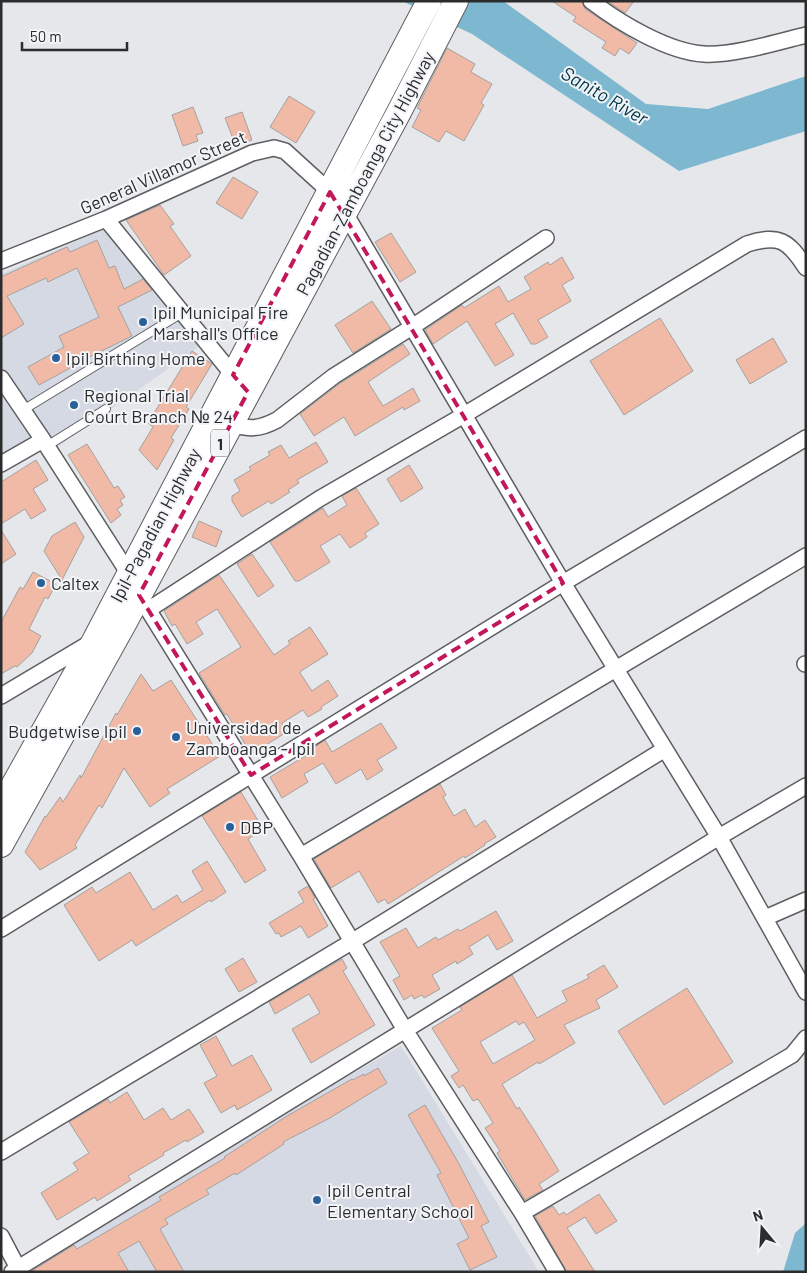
<svg xmlns="http://www.w3.org/2000/svg" width="807" height="1273" font-family="Barlow,sans-serif">
  <style>
    .built { fill: #d5d9e3 }
    .water { fill: #7eb8d0 }
    .building { fill: #f1baa6; stroke: #a5a19f; fill-rule: evenodd }
    .lines { fill: none; stroke-linecap: round; stroke-linejoin: round }
    .service-casing { stroke: #5d5e61; stroke-width: 10 }
    .minor-casing { stroke: #5d5e61; stroke-width: 18 }
    .primary-casing { stroke: #5d5e61; stroke-width: 26 }
    .service { stroke: #fff; stroke-width: 8 }
    .minor { stroke: #fff; stroke-width: 15 }
    .primary { stroke: #fff; stroke-width: 24 }
    .marked { fill: none; stroke: #c2185b; stroke-width: 4; stroke-dasharray: 10 6; stroke-linejoin: round }
    .poi-dot { fill: #296099; stroke: #f2f4f8; stroke-width: 2 }
    .labels { text-anchor: middle; dominant-baseline: central; stroke-width: 4; stroke-linejoin: round; paint-order: stroke }
    .shield { fill: #f2f4f8; stroke: #67686a; stroke-width: 1 }
    .shield-label { font-size: 16px; font-weight: bold; fill: #2b2c2d }
    .street-label { font-size: 18px; fill: #2b2c2d; stroke: #f2f4f8 }
    .poi-label { font-size: 18px; fill: #2b2c2d; stroke: #f2f4f8; text-anchor: start }
    .water-label { font-size: 19px; font-style: italic; fill: #003647; stroke: #f2f4f8 }
  </style>
  <rect width="100%" height="100%" fill="#e5e7eb"/>
  <path class="built" d="M 109,227 L 200,346 L 58,447 L 1,366 L 1,274 Z
    M 1,393 L 30,437 L 1,455 Z
    M 401,1046 L 539,1272 L 26,1272 L 256,1129 Z"/>
  <path class="water" d="M 402,1 L 503,1 L 646,104 L 708,109 L 806,76 L 806,131 L 679,171 L 472,34 Z
    M 806,1223 L 806,1272 L 783,1272 L 795,1233 Z"/>
  <path class="building" d="M 552,1 L 582,1 L 585,9 L 637,43 L 629,54 L 620,48 L 615,56 L 602,48 L 606,42 L 573,21 L 576,17 Z
    M 607,1 L 634,1 L 625,13 Z
    M 447,48 L 475,64 L 471,72 L 492,84 L 481,103 L 484,105 L 464,141 L 446,131 L 439,142 L 412,127 L 421,110 L 417,108 Z
    M 289,96 L 315,112 L 296,143 L 270,127 Z
    M 193,107 L 203,133 L 196,135 L 198,141 L 183,146 L 172,115 Z
    M 242,112 L 252,140 L 236,146 L 225,118 Z
    M 233,177 L 258,192 L 242,219 L 216,203 Z
    M 160,205 L 174,224 L 170,226 L 191,256 L 164,275 L 126,220 Z
    M 391,233 L 416,272 L 400,282 L 375,242 Z
    M 97,240 L 109,268 L 115,266 L 124,289 L 143,279 L 152,290 L 118,307 L 132,336 L 71,366 L 72,367 L 39,385 L 28,367 L 64,347 L 59,336 L 99,317 L 77,268 L 48,282 L 46,278 L 7,296 L 24,324 L 1,338 L 1,277 L 67,247 L 70,252 Z
    M 562,257 L 574,278 L 562,285 L 571,301 L 538,320 L 548,337 L 536,344 L 531,344 L 513,313 L 495,324 L 514,355 L 495,366 L 467,321 L 433,344 L 425,330 L 462,305 L 464,308 L 499,286 L 508,302 L 531,289 L 524,277 L 548,262 L 550,265 Z
    M 372,301 L 391,329 L 353,353 L 335,325 Z
    M 660,318 L 693,371 L 624,415 L 590,361 Z
    M 773,338 L 787,362 L 750,384 L 736,360 Z
    M 403,344 L 410,354 L 368,382 L 383,406 L 413,388 L 420,401 L 404,410 L 403,407 L 355,436 L 344,417 L 314,436 L 300,414 L 339,384 Z
    M 192,351 L 212,364 L 186,407 L 189,409 L 171,438 L 174,440 L 157,470 L 139,450 L 153,427 L 148,423 Z
    M 316,442 L 328,462 L 297,480 L 299,483 L 288,490 L 290,492 L 271,504 L 269,501 L 242,517 L 232,501 L 232,496 L 240,491 L 234,480 L 251,470 L 249,467 L 270,455 L 268,452 L 281,445 L 289,458 Z
    M 87,444 L 114,488 L 118,486 L 125,497 L 120,500 L 123,505 L 117,509 L 121,515 L 111,523 L 68,455 Z
    M 36,460 L 48,480 L 33,489 L 46,510 L 31,519 L 25,509 L 1,524 L 1,482 Z
    M 409,465 L 423,488 L 401,502 L 387,479 Z
    M 356,488 L 379,524 L 365,533 L 367,537 L 350,548 L 340,534 L 320,546 L 330,562 L 299,581 L 295,581 L 270,542 L 323,508 L 328,517 L 347,505 L 342,496 Z
    M 199,521 L 222,531 L 216,547 L 192,537 Z
    M 75,522 L 84,537 L 62,580 L 44,551 L 52,536 Z
    M 1,530 L 16,554 L 1,564 Z
    M 252,554 L 274,586 L 258,597 L 237,564 Z
    M 33,572 L 56,584 L 48,599 L 45,597 L 29,629 L 41,636 L 32,653 L 17,667 L 15,666 L 1,674 L 1,622 L 20,587 L 23,589 Z
    M 219,575 L 274,655 L 290,644 L 288,641 L 310,627 L 328,654 L 301,671 L 300,673 L 312,691 L 328,680 L 338,696 L 321,707 L 322,709 L 308,717 L 303,710 L 282,723 L 287,732 L 251,754 L 227,714 L 225,715 L 199,673 L 241,647 L 217,609 L 196,622 L 203,634 L 187,644 L 175,624 L 172,626 L 164,611 Z
    M 141,674 L 153,691 L 171,680 L 220,756 L 167,789 L 170,793 L 150,807 L 124,768 L 102,808 L 99,805 L 75,845 L 77,848 L 40,870 L 25,852 L 45,816 L 46,817 L 60,797 L 63,802 L 80,775 L 81,778 L 116,713 L 117,715 Z
    M 381,723 L 397,748 L 377,760 L 383,770 L 367,780 L 361,769 L 336,784 L 323,763 L 304,774 L 308,782 L 282,798 L 270,777 L 307,755 L 305,753 L 325,740 L 332,752 Z
    M 440,784 L 446,795 L 443,797 L 454,816 L 465,809 L 475,827 L 485,820 L 496,837 L 484,844 L 485,845 L 465,858 L 464,856 L 388,904 L 385,899 L 378,903 L 359,871 L 331,888 L 314,859 Z
    M 241,792 L 263,829 L 248,839 L 266,870 L 245,883 L 202,816 Z
    M 207,861 L 226,892 L 211,902 L 210,900 L 136,946 L 132,940 L 99,961 L 64,905 L 92,887 L 96,893 L 130,872 L 153,910 L 177,895 L 182,903 L 203,890 L 192,871 Z
    M 308,886 L 315,898 L 313,899 L 328,926 L 308,938 L 301,926 L 281,937 L 279,933 L 276,934 L 269,923 L 304,902 L 298,892 Z
    M 496,911 L 513,941 L 497,950 L 488,935 L 469,947 L 473,954 L 457,964 L 456,961 L 432,975 L 440,989 L 424,998 L 422,995 L 414,999 L 412,995 L 404,1000 L 393,980 L 400,976 L 380,942 L 406,928 L 418,948 L 436,937 L 438,940 L 458,929 L 460,931 Z
    M 243,958 L 257,982 L 239,992 L 225,969 Z
    M 342,959 L 347,968 L 343,971 L 375,1025 L 311,1063 L 292,1029 L 320,1013 L 309,994 L 275,1014 L 269,1002 Z
    M 604,965 L 618,987 L 596,1000 L 600,1008 L 564,1025 L 575,1043 L 539,1064 L 538,1062 L 502,1084 L 517,1109 L 519,1107 L 534,1130 L 559,1171 L 539,1184 L 543,1190 L 525,1200 L 497,1153 L 500,1151 L 485,1128 L 493,1123 L 478,1099 L 473,1101 L 463,1085 L 459,1088 L 451,1076 L 459,1071 L 432,1028 L 462,1010 L 460,1007 L 512,975 L 537,1018 L 567,1001 L 562,991 L 589,978 L 587,975 ZM 516,1021 L 519,1025 L 524,1022 L 535,1040 L 493,1064 L 480,1042 Z
    M 687,988 L 733,1062 L 664,1105 L 618,1031 Z
    M 216,1036 L 232,1066 L 252,1055 L 272,1090 L 237,1110 L 235,1105 L 221,1113 L 204,1083 L 217,1076 L 200,1045 Z
    M 378,1068 L 387,1083 L 328,1119 L 283,1142 L 284,1144 L 236,1175 L 235,1173 L 206,1190 L 209,1194 L 165,1219 L 168,1224 L 160,1229 L 184,1272 L 157,1272 L 139,1241 L 118,1253 L 129,1272 L 30,1272 L 74,1245 L 77,1249 L 161,1200 L 159,1197 L 225,1158 L 224,1157 L 287,1116 L 352,1079 L 353,1080 L 364,1074 L 364,1076 Z
    M 127,1092 L 144,1120 L 163,1108 L 171,1120 L 189,1109 L 204,1132 L 187,1142 L 186,1140 L 163,1153 L 164,1155 L 128,1176 L 131,1180 L 97,1201 L 95,1197 L 57,1220 L 41,1193 L 78,1170 L 73,1163 L 89,1153 L 69,1122 L 108,1099 L 110,1103 Z
    M 425,1105 L 459,1164 L 489,1222 L 481,1226 L 497,1257 L 470,1270 L 457,1244 L 469,1238 L 437,1175 L 441,1173 L 408,1115 Z
    M 599,1194 L 617,1221 L 596,1234 L 585,1217 L 567,1228 L 595,1272 L 567,1272 L 535,1216 L 553,1206 L 559,1215 L 564,1212 L 566,1215 Z"/>
  <g class="lines">
    <g class="service-casing">
      <path id="service" d="M 23,410 L 182,313
        M 47,446 L 106,409"/>
    </g>
    <g class="minor-casing">
      <path id="minor" d="M 591,1 C 620,23 668,52 704,54 C 731,56 778,42 806,35
        M 106,219 L 238,381
        M 1,261 L 106,219 L 252,153 L 274,148 L 285,151 L 330,192 L 345,213 L 563,583 L 719,837 L 806,992
        M 1,378 L 43,440 L 129,574
        M 230,424 C 250,429 258,430 277,420 L 334,376 L 412,327 L 546,238
        M 1,464 L 43,440
        M 139,595 L 301,856 L 405,1030 L 522,1213 L 557,1272
        M 148,610 L 319,499 L 464,415 L 747,244 C 779,234 788,240 806,268
        M 805,664 L 806,664
        M 1,696 L 90,643
        M 301,856 L 806,556
        M 765,918 L 806,900
        M 1,929 L 563,583 L 806,438
        M 1,1152 L 353,941 L 665,749
        M 522,1213 L 792,1055 L 806,1038
        M 1,1236 L 20,1272
        M 12,1272 L 719,837 L 806,786"/>
    </g>
    <g class="primary-casing">
      <path id="primary" d="M 1,807 L 94,641 L 429,1
        M 1,845 L 124,624 L 399,112 L 456,1"/>
    </g>
    <use href="#service" class="service"/>
    <use href="#minor" class="minor"/>
    <use href="#primary" class="primary"/>
  </g>
  <path class="marked" d="M 330,192 L 563,583 L 251,775 L 139,595 L 248,392 L 233,375 Z"/>
  <g class="poi-dot">
    <circle cx="143" cy="322" r="5"/>
    <circle cx="56" cy="358" r="5"/>
    <circle cx="74" cy="405" r="5"/>
    <circle cx="41" cy="583" r="5"/>
    <circle cx="137" cy="731" r="5"/>
    <circle cx="176" cy="737" r="5"/>
    <circle cx="230" cy="827" r="5"/>
    <circle cx="317" cy="1200" r="5"/>
  </g>
  <g class="labels">
    <rect class="shield" x="211" y="429.5" width="18" height="27" rx="4"/>
    <g class="shield-label">
      <text x="220" y="443">1</text>
    </g>
    <g class="street-label">
      <text transform="translate(163 172) rotate(-24)">General Villamor Street</text>
      <text transform="translate(365 173) rotate(-62)">Pagadian-Zamboanga City Highway</text>
      <text transform="translate(155 525) rotate(-62)">Ipil-Pagadian Highway</text>
    </g>
    <g class="poi-label">
      <text x="153" y="312">Ipil Municipal Fire<tspan x="153" dy="21">Marshall's Office</tspan></text>
      <text x="66" y="358">Ipil Birthing Home</text>
      <text x="84" y="395">Regional Trial<tspan x="84" dy="21">Court Branch № 24</tspan></text>
      <text x="51" y="583">Caltex</text>
      <text x="186" y="727">Universidad de<tspan x="186" dy="21">Zamboanga - Ipil</tspan></text>
      <text x="127" y="731" text-anchor="end">Budgetwise Ipil</text>
      <text x="240" y="827">DBP</text>
      <text x="327" y="1190">Ipil Central<tspan x="327" dy="21">Elementary School</tspan></text>
    </g>
    <g class="water-label">
      <text transform="translate(605 95) rotate(30)">Sanito River</text>
    </g>
  </g>
  <rect width="807" height="1273" fill="none" stroke="#2b2c2d" stroke-width="5"/>
  <g transform="translate(762 1228) rotate(342)" stroke="#f2f4f8" stroke-width="4" paint-order="stroke">
  <path d="M0-4L9 19L0 12L-9 19Z" fill="#2b2c2d"/>
  <text y="-8" font-size="14" font-weight="bold" text-anchor="middle" fill="#2b2c2d">N</text>
  </g>
  <path d="M22 42v8h105v-8" fill="none" stroke="#2b2c2d" stroke-width="2.5"/>
  <text x="30" y="42" font-size="15" fill="#2b2c2d" stroke="#f2f4f8" stroke-width="4" paint-order="stroke">50 m</text>
</svg>
